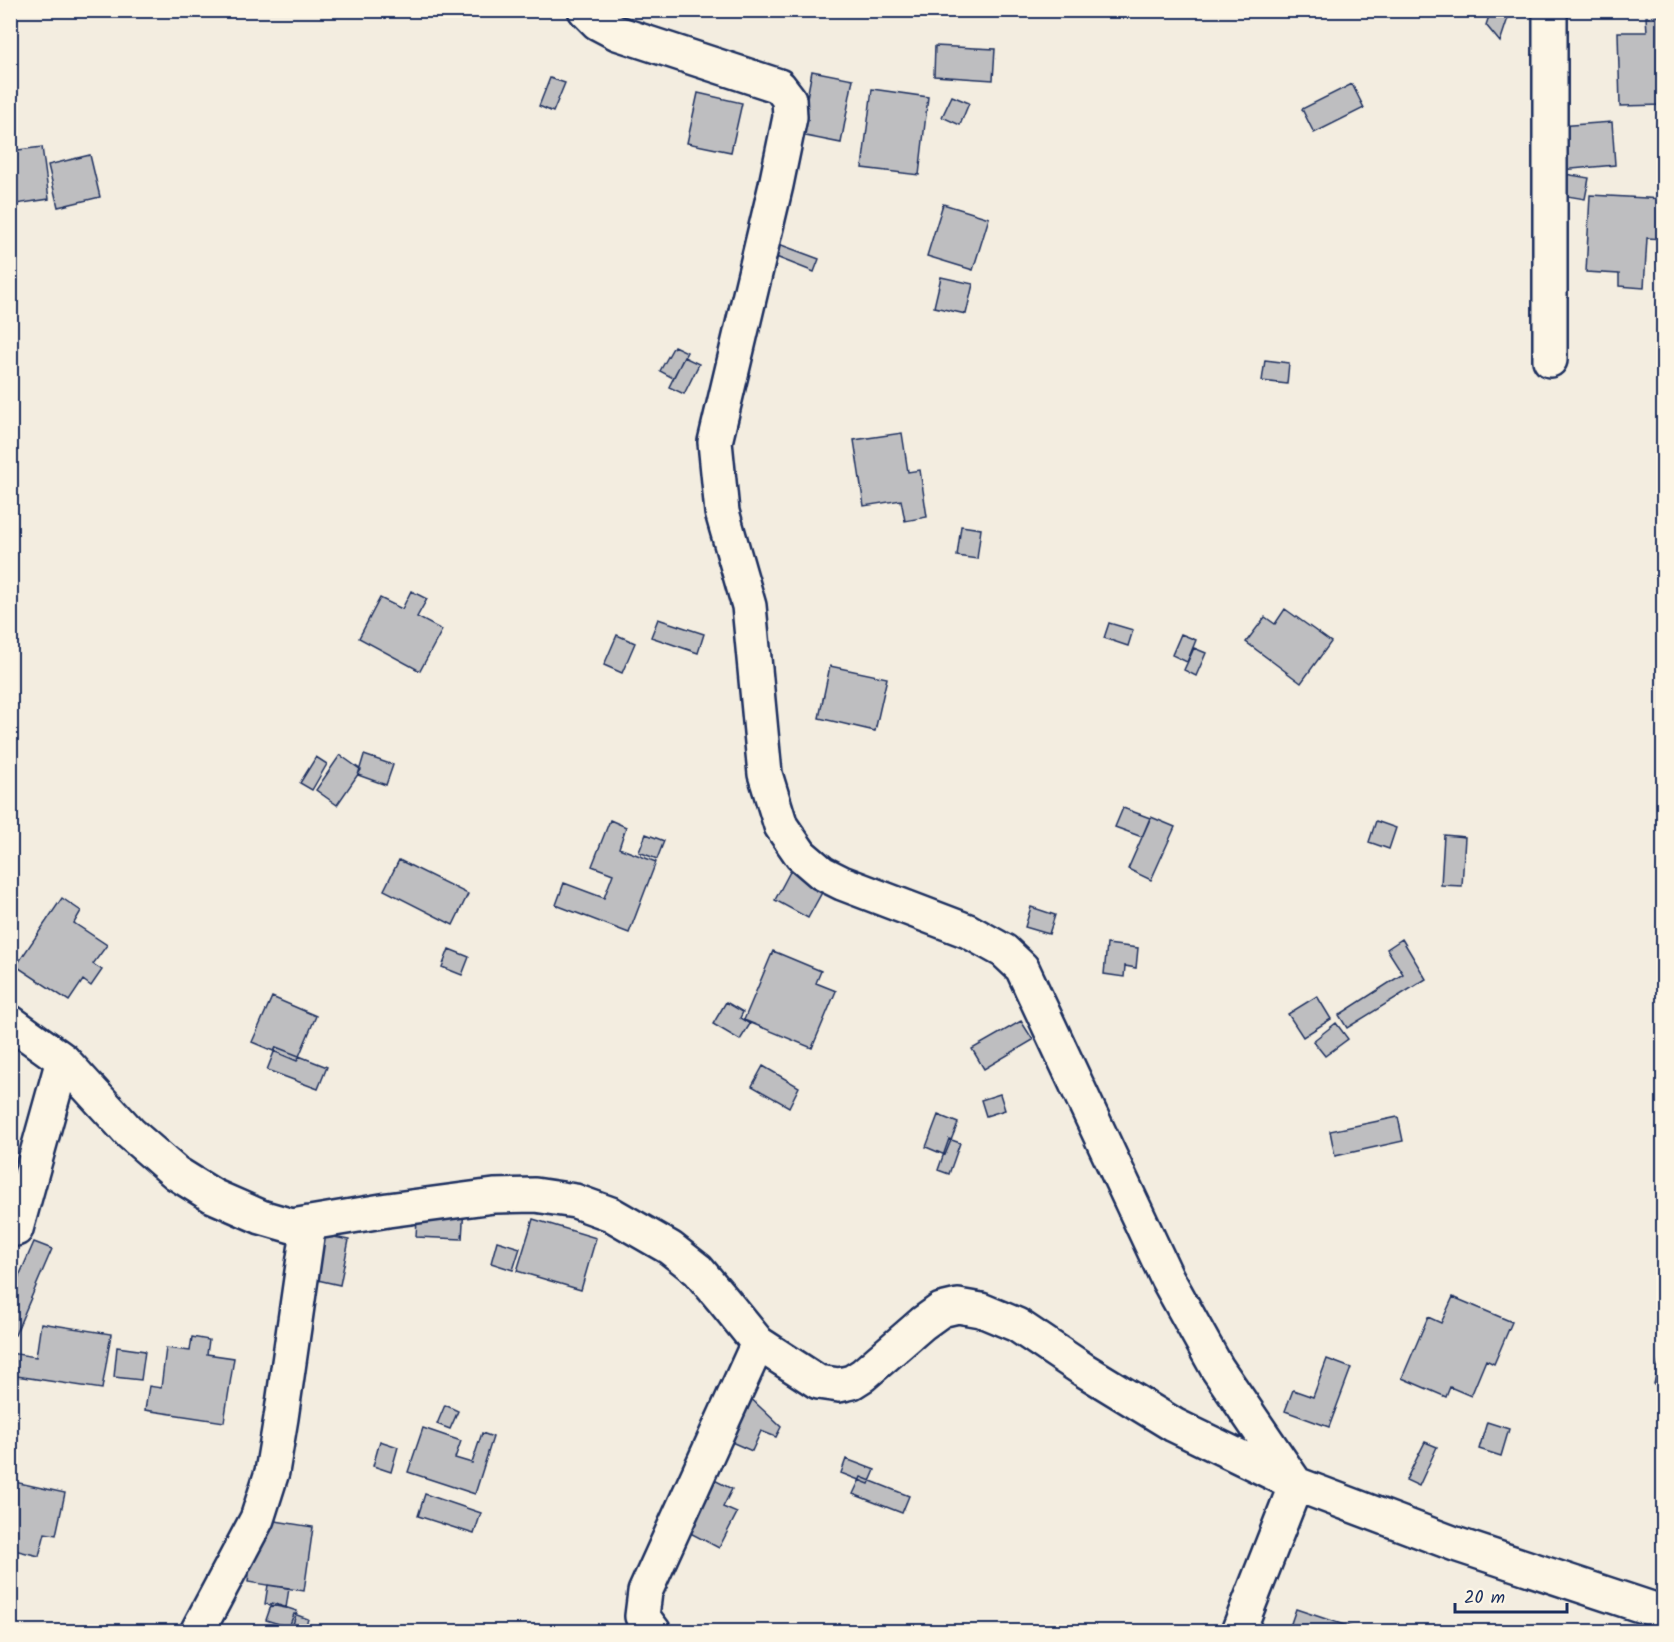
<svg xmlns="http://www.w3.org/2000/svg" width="1674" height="1642" font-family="Kalam,sans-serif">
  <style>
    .building { fill: #bebec0; stroke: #1b2f5e; stroke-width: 1.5 }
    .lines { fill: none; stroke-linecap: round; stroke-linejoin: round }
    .minor-casing { stroke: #1b2f5e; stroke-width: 38 }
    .minor { stroke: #fcf5e5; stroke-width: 33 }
  </style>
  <rect width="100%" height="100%" fill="#f3ede0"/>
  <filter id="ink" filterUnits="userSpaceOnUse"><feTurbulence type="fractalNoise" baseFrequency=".0167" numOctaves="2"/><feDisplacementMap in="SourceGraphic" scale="12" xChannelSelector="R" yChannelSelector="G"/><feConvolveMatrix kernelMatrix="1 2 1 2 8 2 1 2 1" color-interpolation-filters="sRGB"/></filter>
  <g filter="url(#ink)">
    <path class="building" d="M 1491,10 L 1498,10 L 1509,15 L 1500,42 L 1486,25 Z
      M 1664,16 L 1664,105 L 1620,106 L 1618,32 L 1647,32 L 1646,17 Z
      M 935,46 L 995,49 L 993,80 L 934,76 Z
      M 812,71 L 853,79 L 841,143 L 800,135 Z
      M 550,78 L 565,83 L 553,112 L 539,106 Z
      M 1352,84 L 1364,108 L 1314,133 L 1302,109 Z
      M 872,89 L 928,97 L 919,175 L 862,168 Z
      M 698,93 L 742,103 L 731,152 L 687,143 Z
      M 952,96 L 969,103 L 960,125 L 942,117 Z
      M 1612,122 L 1615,165 L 1561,170 L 1558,126 Z
      M 42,147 L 49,199 L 16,204 L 10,167 L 10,151 Z
      M 90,155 L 100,197 L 58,207 L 48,165 Z
      M 1559,173 L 1589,178 L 1585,199 L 1555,194 Z
      M 1590,195 L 1664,199 L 1664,239 L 1647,238 L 1644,288 L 1619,286 L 1619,274 L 1586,272 Z
      M 943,204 L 989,218 L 973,270 L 927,256 Z
      M 776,243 L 819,259 L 814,272 L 771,255 Z
      M 941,277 L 973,284 L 966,314 L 934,307 Z
      M 674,346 L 687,352 L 673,378 L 660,371 Z
      M 684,357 L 699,364 L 684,394 L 669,387 Z
      M 1265,360 L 1289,363 L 1287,384 L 1262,381 Z
      M 902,433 L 908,472 L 920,470 L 927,517 L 905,521 L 901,500 L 864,506 L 854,440 Z
      M 961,526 L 981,529 L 977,559 L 957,556 Z
      M 411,591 L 427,599 L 417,617 L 442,630 L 420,671 L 359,638 L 380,598 L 402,609 Z
      M 1285,609 L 1331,642 L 1301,683 L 1246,642 L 1265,617 L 1275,624 Z
      M 658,619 L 704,634 L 698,653 L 651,637 Z
      M 1109,623 L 1133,630 L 1128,646 L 1104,638 Z
      M 1181,634 L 1196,640 L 1187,662 L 1172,655 Z
      M 617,635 L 635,643 L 622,673 L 604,665 Z
      M 1194,648 L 1206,653 L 1196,676 L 1184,670 Z
      M 830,666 L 887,678 L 875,731 L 819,718 Z
      M 340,755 L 361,770 L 337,805 L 316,790 Z
      M 364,755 L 393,765 L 386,785 L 358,775 Z
      M 316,757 L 327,764 L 312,790 L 300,783 Z
      M 1123,808 L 1150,818 L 1142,837 L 1115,827 Z
      M 1151,817 L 1175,827 L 1151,880 L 1128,869 Z
      M 610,820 L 626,827 L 619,848 L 656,862 L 629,933 L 556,905 L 564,883 L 604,898 L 613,874 L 592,866 Z
      M 1376,821 L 1396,828 L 1389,849 L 1369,842 Z
      M 646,834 L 664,841 L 657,859 L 639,852 Z
      M 1444,835 L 1465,837 L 1462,886 L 1441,885 Z
      M 399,860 L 468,894 L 453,925 L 384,890 Z
      M 792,868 L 826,885 L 808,918 L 775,900 Z
      M 62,898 L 81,911 L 74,923 L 107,945 L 93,964 L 102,970 L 91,986 L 83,980 L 69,1001 L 16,966 Z
      M 1031,907 L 1055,915 L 1049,934 L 1025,927 Z
      M 1402,939 L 1426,979 L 1347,1028 L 1339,1015 L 1403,974 L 1387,949 Z
      M 1107,944 L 1138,948 L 1136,968 L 1125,966 L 1124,977 L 1104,974 Z
      M 449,949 L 469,957 L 462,975 L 442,967 Z
      M 773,951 L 821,971 L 816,983 L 836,991 L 812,1048 L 744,1020 Z
      M 1317,996 L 1331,1019 L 1303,1037 L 1288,1014 Z
      M 272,997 L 316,1016 L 297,1061 L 252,1042 Z
      M 726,1002 L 743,1012 L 740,1018 L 750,1024 L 740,1040 L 713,1024 Z
      M 1021,1021 L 1033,1040 L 984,1069 L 972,1049 Z
      M 1336,1023 L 1348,1039 L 1325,1056 L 1313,1041 Z
      M 276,1047 L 327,1067 L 318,1089 L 267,1070 Z
      M 763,1066 L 799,1087 L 789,1107 L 752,1086 Z
      M 1000,1094 L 1005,1110 L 986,1116 L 981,1100 Z
      M 938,1115 L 958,1123 L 945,1155 L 926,1147 Z
      M 1398,1117 L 1403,1141 L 1335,1156 L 1330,1131 Z
      M 949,1139 L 960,1143 L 949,1174 L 938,1170 Z
      M 465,1191 L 462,1239 L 416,1237 L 418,1201 Z
      M 533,1219 L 596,1238 L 581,1290 L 517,1271 Z
      M 305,1231 L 349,1240 L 340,1285 L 295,1275 Z
      M 497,1241 L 520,1248 L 513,1270 L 491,1263 Z
      M 34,1242 L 52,1249 L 15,1335 L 10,1333 L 10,1297 Z
      M 1453,1297 L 1512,1322 L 1494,1364 L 1486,1360 L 1471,1396 L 1450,1387 L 1446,1397 L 1402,1378 L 1428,1317 L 1441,1323 Z
      M 41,1323 L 111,1334 L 102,1389 L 10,1375 L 10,1353 L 36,1357 Z
      M 192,1337 L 209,1340 L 207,1354 L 234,1358 L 224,1422 L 145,1410 L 149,1386 L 161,1388 L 166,1348 L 190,1351 Z
      M 1664,1341 L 1664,1386 L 1654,1384 Z
      M 117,1347 L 145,1351 L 141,1380 L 114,1377 Z
      M 1327,1359 L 1351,1368 L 1329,1427 L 1285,1411 L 1293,1390 L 1313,1397 Z
      M 740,1388 L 781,1427 L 776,1437 L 761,1431 L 752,1451 L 720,1437 Z
      M 445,1405 L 458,1411 L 450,1429 L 437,1424 Z
      M 1487,1422 L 1509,1429 L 1501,1456 L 1479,1449 Z
      M 423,1428 L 461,1441 L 455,1458 L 472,1463 L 482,1433 L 493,1437 L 475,1494 L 408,1472 Z
      M 380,1441 L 398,1447 L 391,1472 L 373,1466 Z
      M 1425,1442 L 1437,1447 L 1419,1486 L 1406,1480 Z
      M 846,1459 L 875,1470 L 869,1484 L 841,1473 Z
      M 697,1471 L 732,1489 L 723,1507 L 737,1513 L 719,1548 L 671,1523 Z
      M 861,1477 L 909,1496 L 902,1513 L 853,1494 Z
      M 10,1481 L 65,1493 L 56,1535 L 45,1533 L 39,1556 L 10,1549 Z
      M 425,1494 L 481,1513 L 474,1534 L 418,1516 Z
      M 257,1518 L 313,1527 L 304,1591 L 248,1582 Z
      M 268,1585 L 289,1588 L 286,1608 L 265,1604 Z
      M 272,1603 L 297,1611 L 292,1628 L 266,1620 Z
      M 1296,1609 L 1359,1630 L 1358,1632 L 1288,1632 Z
      M 294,1614 L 308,1619 L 304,1632 L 287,1632 Z"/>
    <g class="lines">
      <g class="minor-casing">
        <path id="minor" d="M 585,10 L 598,23 L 617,33 L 779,86 L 789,99 L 790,117 L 776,185 L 715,442 L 722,512 L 749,606 L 765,774 L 781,826 L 801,855 L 822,873 L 842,883 L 968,931 L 1004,951 L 1022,968 L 1167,1278 L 1217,1368 L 1296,1484 L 1238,1632
          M 1550,360 L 1550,10
          M 10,1022 L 63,1060 L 130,1133 L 176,1173 L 213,1196 L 261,1217 L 292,1226 L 388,1210 L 494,1196 L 535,1195 L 575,1201 L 611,1214 L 670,1248 L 698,1270 L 724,1301 L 758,1343 L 818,1382 L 839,1385 L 852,1382 L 863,1375 L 923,1323 L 941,1310 L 958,1306 L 981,1310 L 1017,1325 L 1084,1370 L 1174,1425 L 1296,1484 L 1455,1544 L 1664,1613
          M 16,1229 L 63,1060
          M 197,1632 L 257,1519 L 272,1472 L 281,1418 L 309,1223
          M 654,1632 L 642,1616 L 645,1592 L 758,1343"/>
      </g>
      <use href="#minor" class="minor"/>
    </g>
  </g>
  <rect width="1674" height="1642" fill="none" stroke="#fcf5e5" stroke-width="36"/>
  <rect x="18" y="18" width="1638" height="1606" fill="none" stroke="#1b2f5e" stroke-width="2" filter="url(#ink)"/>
  <path d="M1455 1603v9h112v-9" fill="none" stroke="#1b2f5e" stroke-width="3"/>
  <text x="1464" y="1603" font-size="18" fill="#1b2f5e" stroke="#fcf5e5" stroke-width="4.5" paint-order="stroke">20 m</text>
</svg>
